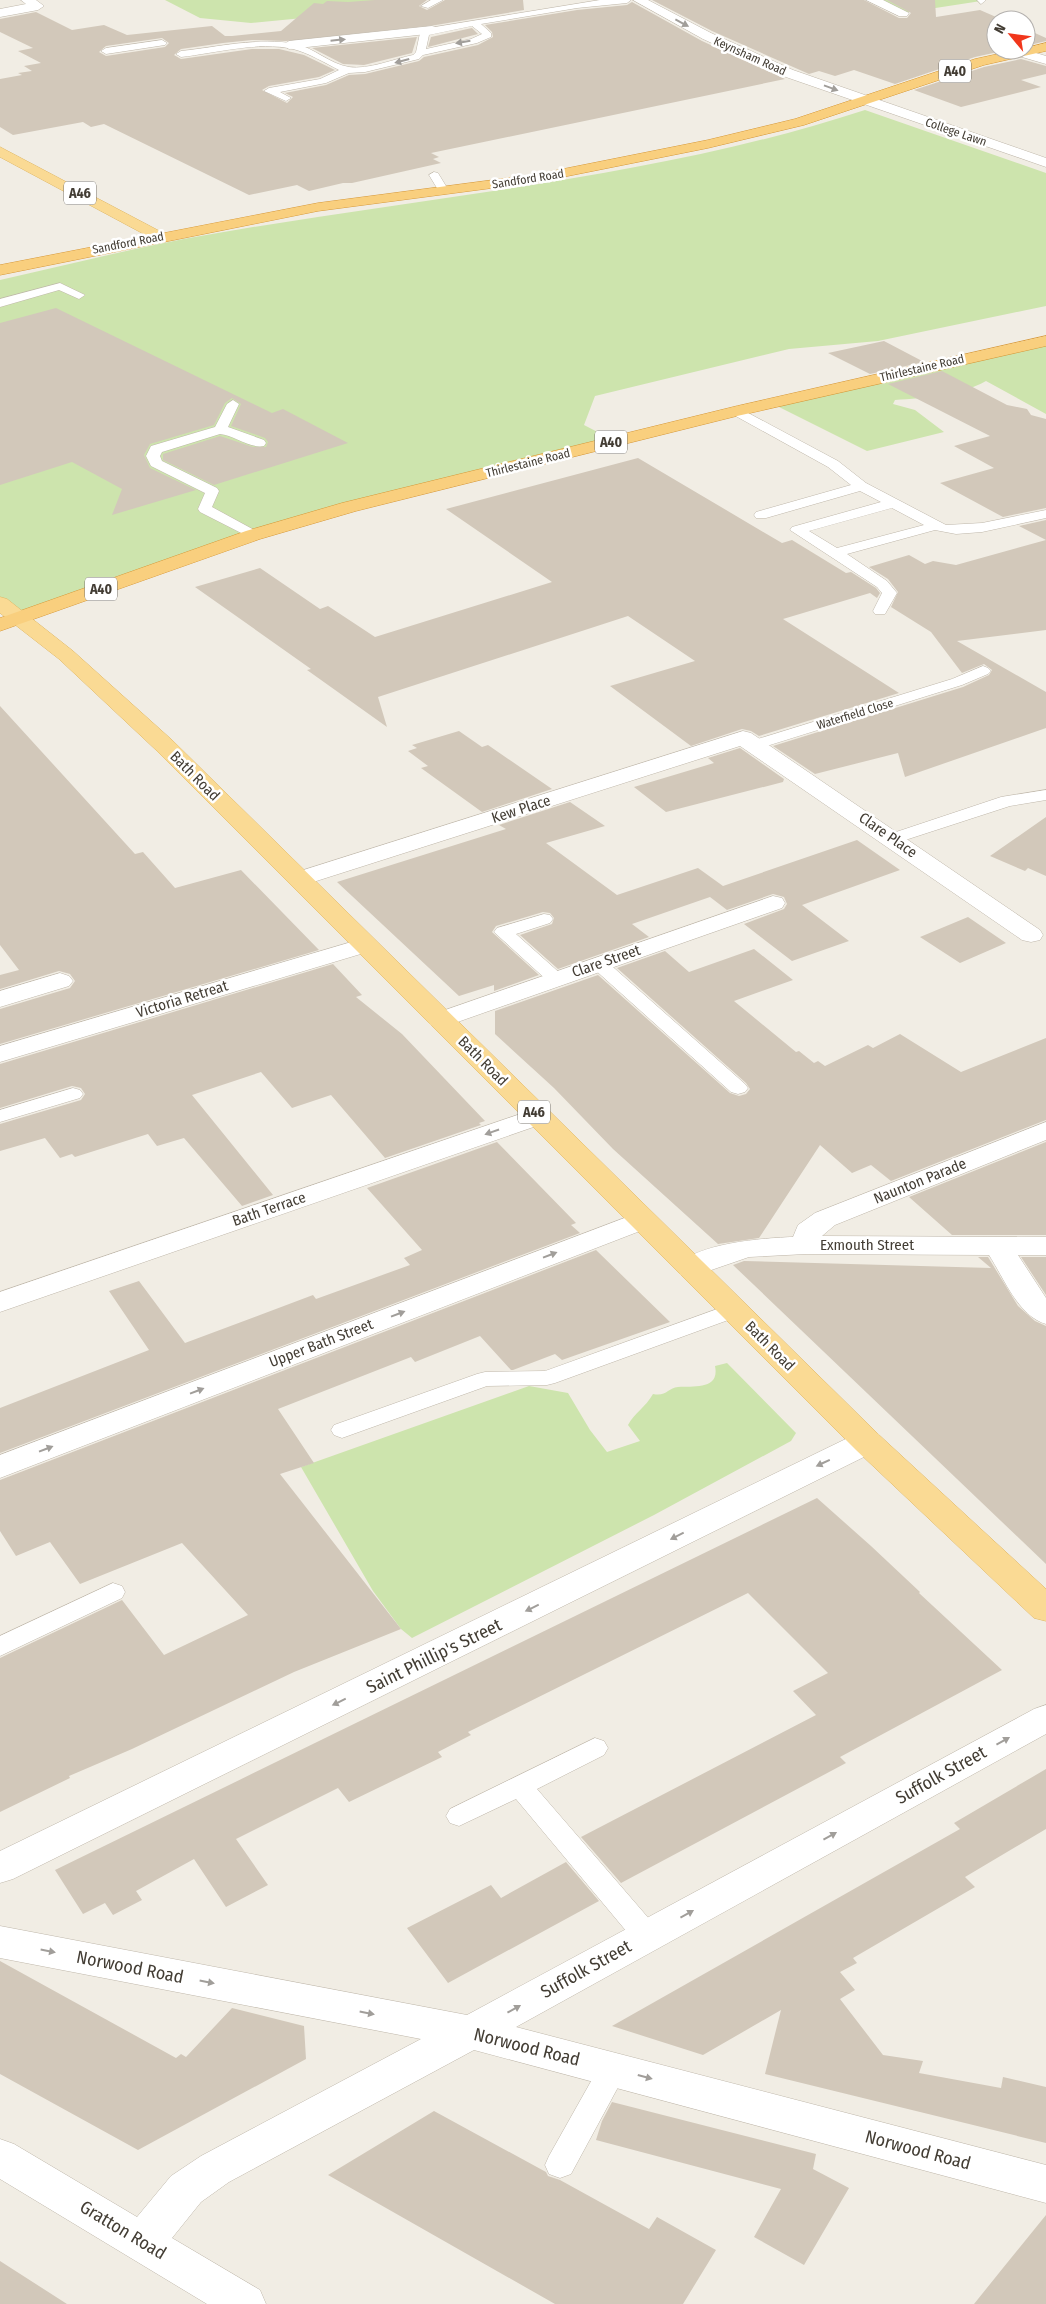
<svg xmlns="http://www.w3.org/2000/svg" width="1046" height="2304" font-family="'Fira Sans Condensed',sans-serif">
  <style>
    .green { fill: #cde4ad }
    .building { fill: #d2c8ba; fill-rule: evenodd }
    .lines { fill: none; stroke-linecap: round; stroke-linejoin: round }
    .service-casing { stroke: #bfb7aa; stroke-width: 1 }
    .minor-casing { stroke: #bfb7aa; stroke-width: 1 }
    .primary-casing { stroke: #deb665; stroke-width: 1 }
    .trunk-casing { stroke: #d69839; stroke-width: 1 }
    .service { fill: #fff; fill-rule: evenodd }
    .minor { fill: #fff; fill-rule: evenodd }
    .primary { fill: #fada94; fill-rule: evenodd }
    .trunk { fill: #f9cf7e; fill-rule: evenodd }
    .oneway { fill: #a19e9a }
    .labels { text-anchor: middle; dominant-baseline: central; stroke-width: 5; stroke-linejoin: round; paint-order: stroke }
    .far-street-label { font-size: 12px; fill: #433d34; stroke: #fff }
    .shield { fill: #fff; stroke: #7b7771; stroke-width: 1 }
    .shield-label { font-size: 14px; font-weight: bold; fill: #433d34 }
    .street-label { font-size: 15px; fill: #433d34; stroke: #fff }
    .near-street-label { font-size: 18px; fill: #433d34; stroke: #fff }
  </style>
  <rect width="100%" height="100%" fill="#f1ede4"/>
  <path class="green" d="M 165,0 L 419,0 L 334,15 L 251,23 L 200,18 Z
    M 872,0 L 981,0 L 981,1 L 903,13 Z
    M 865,110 L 1046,173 L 1046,306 L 878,341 L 789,349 L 595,396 L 584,425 L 615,441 L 349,507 L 20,617 L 0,603 L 0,280 C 71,264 141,246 212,234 C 430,196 654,179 865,110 Z
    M 1046,341 L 1046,414 L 986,381 C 959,396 925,398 895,400 L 893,404 L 915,410 L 944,432 L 867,451 L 771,403 Z
    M 727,1363 L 796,1433 L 791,1441 L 654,1515 L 412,1638 L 401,1629 L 373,1591 L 301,1467 L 529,1386 L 568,1393 L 590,1430 L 607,1452 L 640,1441 L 628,1425 C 635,1412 645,1408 653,1394 C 666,1397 668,1388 678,1387 C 694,1386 720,1390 715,1366 Z"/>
  <path class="building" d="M 375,0 L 427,0 L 419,6 L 427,10 L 445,0 L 523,0 L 524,10 L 436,25 L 286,41 L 252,40 L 223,43 L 181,49 L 174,55 L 181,59 L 252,49 L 279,49 L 304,55 L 335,70 L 319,77 L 269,86 L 262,90 L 287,103 L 293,97 L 285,93 L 326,85 L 349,75 L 365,74 L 419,61 L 424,57 L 478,45 L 493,37 L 492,32 L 485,25 L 577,10 L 627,5 L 632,2 L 702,41 L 785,79 L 431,153 L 439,157 L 433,159 L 441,163 L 352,183 L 343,183 L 309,191 L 297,185 L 249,195 L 104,124 L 91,127 L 83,122 L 13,135 L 0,127 L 0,79 L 22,75 L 18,73 L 32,71 L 24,66 L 41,63 L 18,51 L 33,48 L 0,32 L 0,19 L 36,12 L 72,30 L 104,25 L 127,35 L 212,26 L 225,36 L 232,36 L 281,31 L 314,3 L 323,4 L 327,1 L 348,2 ZM 162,38 L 169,43 L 165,47 L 106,56 L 99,52 L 106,46 Z
    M 652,0 L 864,0 L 899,18 L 907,18 L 911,13 L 887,0 L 935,0 L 936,17 L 980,10 L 1003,20 L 996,20 L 996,50 L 1007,50 L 975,57 L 895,84 L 854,70 L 835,76 L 819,71 L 809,74 L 712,31 Z
    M 472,28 L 478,34 L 428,47 L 431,37 Z
    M 1026,29 L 1046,38 L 1046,41 L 1026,46 Z
    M 417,37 L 412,53 L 364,65 L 343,64 L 312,48 Z
    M 1021,59 L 1046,66 L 1046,74 L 1021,80 L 1041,87 L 961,107 L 914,90 L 984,67 Z
    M 56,308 L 272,413 L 283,409 L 348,443 L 214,485 L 163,460 L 163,454 L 220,436 L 253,447 L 266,447 L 268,442 L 265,438 L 231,426 L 241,404 L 232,398 L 225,403 L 214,425 L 150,444 L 144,455 L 150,468 L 196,490 L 112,515 L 122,489 L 72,462 L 0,485 L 0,323 Z
    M 884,341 L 924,362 L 870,374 L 828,353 Z
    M 942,371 L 1007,405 L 1027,409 L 1031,415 L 1046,419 L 1046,508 L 1003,517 L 940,483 L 994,468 L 954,446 L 990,436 L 888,384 Z
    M 638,458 L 782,543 L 792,540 L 846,573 L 851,572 L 876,588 L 880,593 L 877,598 L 870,593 L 783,619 L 899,693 L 759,736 L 751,731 L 742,729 L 691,746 L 610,686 L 695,661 L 628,616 L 378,697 L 387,727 L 307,670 L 311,669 L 195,587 L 260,568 L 320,609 L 328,606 L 375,637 L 552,582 L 446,509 Z
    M 1046,520 L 1046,630 L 957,641 L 1046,692 L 1046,728 L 905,777 L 898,753 L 815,774 L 773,746 L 963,687 L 989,675 L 992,670 L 984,664 L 962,673 L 931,632 L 891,607 L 898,592 L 888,579 L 869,567 L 909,555 L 925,564 L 933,561 L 956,565 L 1046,540 L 1019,526 Z
    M 0,706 L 135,854 L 143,852 L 175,888 L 241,870 L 319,950 L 0,1044 L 0,1009 L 70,988 L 75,981 L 70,974 L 59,971 L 0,989 L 0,975 L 19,970 L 0,945 Z
    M 459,731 L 482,747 L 488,745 L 552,789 L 482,812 L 421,768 L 428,766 L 408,751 L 417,748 L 412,745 Z
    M 740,748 L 784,779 L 783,782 L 666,812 L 634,787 L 714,763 L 708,758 Z
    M 570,802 L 605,826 L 546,843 L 617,895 L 698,868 L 723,886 L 857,840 L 900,870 L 802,905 L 849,941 L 792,961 L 744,924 L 784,909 L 787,904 L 784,897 L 773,894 L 727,910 L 710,897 L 632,924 L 649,937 L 558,969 L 520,935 L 552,924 L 554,918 L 550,913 L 543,912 L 496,926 L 492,932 L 539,975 L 494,991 L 494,985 L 459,996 L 337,882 L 506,829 L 499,825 Z
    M 1046,817 L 1046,876 L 1028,868 L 1025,871 L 990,856 Z
    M 968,917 L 1006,943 L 960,963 L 920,937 Z
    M 754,949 L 793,980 L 734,1001 L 796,1052 L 799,1051 L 814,1063 L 818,1061 L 825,1066 L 868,1045 L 873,1048 L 900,1034 L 961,1072 L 1046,1038 L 1046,1120 L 891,1181 L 871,1165 L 852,1173 L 820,1145 L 759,1238 L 718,1244 L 613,1149 L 554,1088 L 495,1034 L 495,1011 L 598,975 L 730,1093 L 739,1096 L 746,1094 L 750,1089 L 746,1083 L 617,968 L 665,951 L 689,972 Z
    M 333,964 L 362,995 L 356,997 L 402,1034 L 485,1121 L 479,1123 L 481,1125 L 385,1158 L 331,1095 L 292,1108 L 261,1072 L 192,1095 L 273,1195 L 242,1206 L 184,1138 L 157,1146 L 148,1134 L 75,1157 L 72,1154 L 60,1158 L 45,1138 L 0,1151 L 0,1124 L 81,1100 L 85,1094 L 81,1088 L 72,1086 L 0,1108 L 0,1064 Z
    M 497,1142 L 576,1223 L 571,1225 L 580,1233 L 0,1453 L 0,1408 L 149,1350 L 109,1291 L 139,1281 L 185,1343 L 313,1295 L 316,1299 L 410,1265 L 404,1258 L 422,1250 L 367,1188 Z
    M 1046,1142 L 1046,1235 L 952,1235 L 909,1197 Z
    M 596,1250 L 670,1322 L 562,1360 L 555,1354 L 513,1370 L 511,1370 L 480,1336 L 415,1362 L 411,1357 L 278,1409 L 314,1463 L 280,1474 L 401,1629 L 294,1672 L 132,1749 L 69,1776 L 70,1778 L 0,1812 L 0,1658 L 122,1600 L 164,1655 L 248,1615 L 182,1543 L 80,1584 L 50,1542 L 16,1556 L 0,1531 L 0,1480 Z
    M 978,1257 L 988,1257 L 1018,1306 L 1035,1321 L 1046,1326 L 1046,1564 L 733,1265 L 744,1261 L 991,1268 Z
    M 1021,1257 L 1046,1257 L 1046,1295 Z
    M 817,1498 L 871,1546 L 920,1592 L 919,1593 L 1002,1670 L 840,1757 L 846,1763 L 621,1883 L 581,1837 L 816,1715 L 793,1691 L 828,1673 L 748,1593 L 468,1732 L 471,1735 L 438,1752 L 442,1757 L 349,1802 L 338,1788 L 236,1839 L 268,1885 L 226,1907 L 194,1859 L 136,1891 L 142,1900 L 113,1915 L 105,1903 L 83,1914 L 55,1870 Z
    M 1046,1769 L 1046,1829 L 965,1877 L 975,1887 L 853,1958 L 857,1963 L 840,1972 L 855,1990 L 840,1999 L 883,2055 L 923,2061 L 919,2073 L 1001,2088 L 1003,2077 L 1046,2087 L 1046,2143 L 765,2074 L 781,2010 L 703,2055 L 612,2026 L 960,1829 L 954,1823 Z
    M 566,1862 L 599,1901 L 448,1983 L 407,1928 L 491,1885 L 501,1898 Z
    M 0,1961 L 176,2058 L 181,2054 L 186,2057 L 232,2008 L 304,2026 L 306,2059 L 138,2150 L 0,2074 Z
    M 612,2102 L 816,2154 L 813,2169 L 849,2188 L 804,2265 L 754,2237 L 781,2189 L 596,2140 L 602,2121 Z
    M 434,2111 L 546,2172 L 548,2176 L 560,2180 L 649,2229 L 657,2217 L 716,2250 L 683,2304 L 555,2304 L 328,2175 Z
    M 1046,2215 L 1046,2304 L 974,2304 L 1007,2263 Z
    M 0,2261 L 67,2304 L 0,2304 Z"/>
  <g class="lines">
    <g class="service-casing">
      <path id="service" d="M 431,0 L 443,0 L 428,8 L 421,6 Z
        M 600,0 L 631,0 L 627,3 L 577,8 L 481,24 L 491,33 L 491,37 L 477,43 L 423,55 L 419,59 L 365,72 L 349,73 L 326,83 L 280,92 L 291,98 L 286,101 L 264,91 L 269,88 L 320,79 L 339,70 C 325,63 309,53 293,49 C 258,41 216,53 181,57 L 176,54 L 181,51 C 218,47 258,37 296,44 C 314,48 330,64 349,67 C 368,70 394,59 413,55 L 416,52 L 420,33 L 429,28 ZM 472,26 L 482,34 L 471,39 L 426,49 L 429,35 Z
        M 977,0 L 985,0 L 985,1 L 981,4 Z
        M 162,40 L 167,43 L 165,45 L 106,54 L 101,51 L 106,48 Z
        M 434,172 L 438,173 L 449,191 L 448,193 L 444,194 L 440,193 L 429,175 Z
        M 60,283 L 85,295 L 79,299 L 59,290 L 0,307 L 0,299 Z
        M 233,400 L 239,404 L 228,427 L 264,440 L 266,443 L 264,446 C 250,449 234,435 220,434 L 162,452 L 160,456 L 162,461 L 217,488 L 219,491 L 212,507 L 258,532 L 260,535 L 253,539 L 200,512 L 198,509 L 205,493 L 151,466 L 146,456 L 151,446 L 215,427 L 227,404 Z
        M 737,407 L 838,461 L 866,483 L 946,525 L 982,523 L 1046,510 L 1046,518 L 982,532 L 956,534 L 935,530 L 847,554 L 887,581 L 897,593 L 885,614 L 875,614 L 873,611 L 882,593 L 877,587 L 790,530 L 792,527 L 881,502 L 860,491 L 766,518 L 756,518 L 754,515 L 756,512 L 851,485 L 828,467 L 732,414 L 731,411 ZM 892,508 L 924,525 L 837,548 L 809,531 Z
        M 983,666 L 988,668 L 991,671 L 988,674 L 962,685 L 760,748 L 748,748 L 746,745 L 748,742 L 952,679 Z
        M 1046,790 L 1046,800 L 1010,806 L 893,844 L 887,843 L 885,839 L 887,835 L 1001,797 Z
        M 544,914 L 550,915 L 553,919 L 550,923 L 516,934 L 562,975 L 565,979 L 562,983 L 550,983 L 494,932 L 497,928 Z
        M 599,959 L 605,960 L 745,1084 L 748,1088 L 745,1092 L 738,1094 L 731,1092 L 593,968 L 590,964 L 593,960 Z
        M 73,1088 L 80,1090 L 83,1094 L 80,1098 L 0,1122 L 0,1110 Z
        M 734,1303 L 742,1305 L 745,1310 L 742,1315 L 555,1383 L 547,1385 L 487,1386 L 342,1438 L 334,1435 L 331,1430 L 334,1425 L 477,1374 L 485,1372 L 545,1371 Z
        M 113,1583 L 122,1586 L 125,1592 L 122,1598 L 0,1656 L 0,1636 Z
        M 595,1738 L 604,1741 L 608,1748 L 604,1755 L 537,1789 L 657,1928 L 661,1936 L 657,1944 L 647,1947 L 637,1944 L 516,1799 L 459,1826 L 450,1823 L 446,1816 L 450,1809 Z
        M 613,2056 L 623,2060 L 627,2069 L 623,2078 L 571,2174 L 560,2178 L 549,2174 L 545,2165 L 549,2156 L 603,2060 Z"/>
    </g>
    <g class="minor-casing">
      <path id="minor" d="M 21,0 L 36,0 L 44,6 L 38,10 L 0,17 L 0,9 L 26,4 Z
        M 633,0 L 648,0 L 711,33 L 793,70 L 1046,158 L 1046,167 L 783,76 L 703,39 Z
        M 866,0 L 883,0 L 909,13 L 907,16 L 899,16 Z
        M 432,26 L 436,27 L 438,30 L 436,33 L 289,49 L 283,45 L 289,41 Z
        M 1015,50 L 1026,50 L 1046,56 L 1046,64 L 1015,55 Z
        M 743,731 L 751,733 L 1040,930 L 1043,935 L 1040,940 L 1031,942 L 1022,940 L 740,746 L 307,884 L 299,886 L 291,884 L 287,879 L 291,874 Z
        M 773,896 L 782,898 L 785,903 L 782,908 L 449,1025 L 440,1028 L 431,1025 L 427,1020 L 431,1015 Z
        M 365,938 L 374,940 L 377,945 L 374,950 L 0,1062 L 0,1046 Z
        M 60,973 L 69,976 L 73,981 L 69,986 L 0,1007 L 0,991 Z
        M 538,1108 L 548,1110 L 552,1116 L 548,1122 L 0,1312 L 0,1292 Z
        M 1046,1122 L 1046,1140 L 835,1225 L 822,1236 L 1046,1237 L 1046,1255 L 1018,1255 L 1046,1298 L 1046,1324 C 1018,1316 1004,1278 989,1255 L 806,1254 L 749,1257 L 691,1277 L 681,1275 L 676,1268 C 693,1243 765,1238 793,1237 L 798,1225 L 815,1213 Z
        M 643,1211 L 653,1214 L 657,1220 L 653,1226 L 0,1478 L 0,1455 Z
        M 867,1431 L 878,1434 L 883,1442 L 878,1450 L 13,1879 L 0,1883 L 0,1851 L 856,1434 Z
        M 1046,1705 L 1046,1734 L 516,2027 L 1046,2165 L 1046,2203 L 474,2050 L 229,2182 L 201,2202 L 172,2238 L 260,2290 L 266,2304 L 207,2304 L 0,2179 L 0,2139 L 14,2144 L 137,2217 L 171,2176 L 201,2156 L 421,2039 L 0,1958 L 0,1926 L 467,2015 L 1034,1709 Z"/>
    </g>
    <g class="primary-casing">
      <path id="primary" d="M 0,147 L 165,234 L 168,237 L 165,240 L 155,240 L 0,157 Z
        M 0,597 L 7,599 L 73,651 L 172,740 L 878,1434 L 1046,1589 L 1046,1621 L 1034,1618 L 856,1450 L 156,750 L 59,659 L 0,613 Z"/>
    </g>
    <g class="trunk-casing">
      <path id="trunk" d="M 1046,43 L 1046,51 L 984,65 L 804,125 L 708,148 L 538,182 L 318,211 L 0,275 L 0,265 L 318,203 L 538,174 L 708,140 L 795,119 L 975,59 L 1016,50 L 1026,50 L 1026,48 Z
        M 1046,336 L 1046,346 L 737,416 L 356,511 L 260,539 L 0,631 L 0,618 L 246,531 L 342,503 L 737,406 Z"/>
    </g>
    <use href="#service" class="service"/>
    <use href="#minor" class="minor"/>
    <use href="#primary" class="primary"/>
    <use href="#trunk" class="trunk"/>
  </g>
  <defs><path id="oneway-solid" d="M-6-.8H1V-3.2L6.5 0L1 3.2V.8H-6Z" transform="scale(1.25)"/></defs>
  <g class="oneway">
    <use href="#oneway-solid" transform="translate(682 23) rotate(28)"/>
    <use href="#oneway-solid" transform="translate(338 40) rotate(-6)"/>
    <use href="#oneway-solid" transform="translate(463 42) rotate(170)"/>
    <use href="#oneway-solid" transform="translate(402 61) rotate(165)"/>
    <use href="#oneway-solid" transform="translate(831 88) rotate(20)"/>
    <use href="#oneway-solid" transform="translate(492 1132) rotate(161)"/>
    <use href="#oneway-solid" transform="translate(550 1255) rotate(-21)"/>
    <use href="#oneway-solid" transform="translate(398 1314) rotate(-21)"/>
    <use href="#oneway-solid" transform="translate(197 1391) rotate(-21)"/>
    <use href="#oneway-solid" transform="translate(46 1449) rotate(-21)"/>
    <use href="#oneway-solid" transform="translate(823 1463) rotate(155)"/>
    <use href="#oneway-solid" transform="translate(677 1536) rotate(153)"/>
    <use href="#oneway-solid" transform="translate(532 1608) rotate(154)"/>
    <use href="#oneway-solid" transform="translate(339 1702) rotate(154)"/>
    <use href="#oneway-solid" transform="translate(1003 1741) rotate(-29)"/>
    <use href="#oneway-solid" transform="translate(830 1836) rotate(-29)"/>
    <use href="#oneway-solid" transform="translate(687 1914) rotate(-29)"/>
    <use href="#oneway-solid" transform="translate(48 1951) rotate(11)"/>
    <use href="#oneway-solid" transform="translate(207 1982) rotate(11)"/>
    <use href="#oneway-solid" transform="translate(514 2009) rotate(-29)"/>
    <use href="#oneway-solid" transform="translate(367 2013) rotate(11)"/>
    <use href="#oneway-solid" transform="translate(645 2077) rotate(15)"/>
  </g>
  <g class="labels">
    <g class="far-street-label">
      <text transform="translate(750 56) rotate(24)">Keynsham Road</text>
      <text transform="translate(956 132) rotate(19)">College Lawn</text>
      <text transform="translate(528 179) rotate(-9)">Sandford Road</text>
      <text transform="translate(128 243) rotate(-11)">Sandford Road</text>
      <text transform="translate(922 368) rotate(-13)">Thirlestaine Road</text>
      <text transform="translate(528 463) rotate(-14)">Thirlestaine Road</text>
      <text transform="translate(855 714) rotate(-17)">Waterfield Close</text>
    </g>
    <g class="shield">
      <rect x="939" y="59.5" width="32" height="23" rx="4"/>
      <rect x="64" y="181.5" width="32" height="23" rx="4"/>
      <rect x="595" y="430.5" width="32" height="23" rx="4"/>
      <rect x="85" y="577.5" width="32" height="23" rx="4"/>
      <rect x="518" y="1100.5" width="32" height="23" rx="4"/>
    </g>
    <g class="shield-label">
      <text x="955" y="71">A40</text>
      <text x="80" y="193">A46</text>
      <text x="611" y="442">A40</text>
      <text x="101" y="589">A40</text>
      <text x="534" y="1112">A46</text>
    </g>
    <g class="street-label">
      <text transform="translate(195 776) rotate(45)">Bath Road</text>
      <text transform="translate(521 809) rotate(-18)">Kew Place</text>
      <text transform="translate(888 835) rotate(35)">Clare Place</text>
      <text transform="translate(606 961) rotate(-19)">Clare Street</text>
      <text transform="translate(182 999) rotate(-17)">Victoria Retreat</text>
      <text transform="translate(483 1061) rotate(45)">Bath Road</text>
      <text transform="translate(920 1181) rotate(-22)">Naunton Parade</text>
      <text transform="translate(269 1209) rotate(-19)">Bath Terrace</text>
      <text x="867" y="1245">Exmouth Street</text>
      <text transform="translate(321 1343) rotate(-21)">Upper Bath Street</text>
      <text transform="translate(770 1346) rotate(45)">Bath Road</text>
    </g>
    <g class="near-street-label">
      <text transform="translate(434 1656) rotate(-26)">Saint Phillip's Street</text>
      <text transform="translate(941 1775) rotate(-29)">Suffolk Street</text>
      <text transform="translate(130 1967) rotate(11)">Norwood Road</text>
      <text transform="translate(586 1969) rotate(-29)">Suffolk Street</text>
      <text transform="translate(527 2047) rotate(14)">Norwood Road</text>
      <text transform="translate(918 2150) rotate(15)">Norwood Road</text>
      <text transform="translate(123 2230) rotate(31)">Gratton Road</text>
    </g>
  </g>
  <g transform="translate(1011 35) rotate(299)"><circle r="24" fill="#ffffff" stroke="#b4b1ae"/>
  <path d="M0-4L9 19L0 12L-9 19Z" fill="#f1361b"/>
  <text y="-8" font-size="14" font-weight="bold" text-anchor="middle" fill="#433d34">N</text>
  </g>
</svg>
